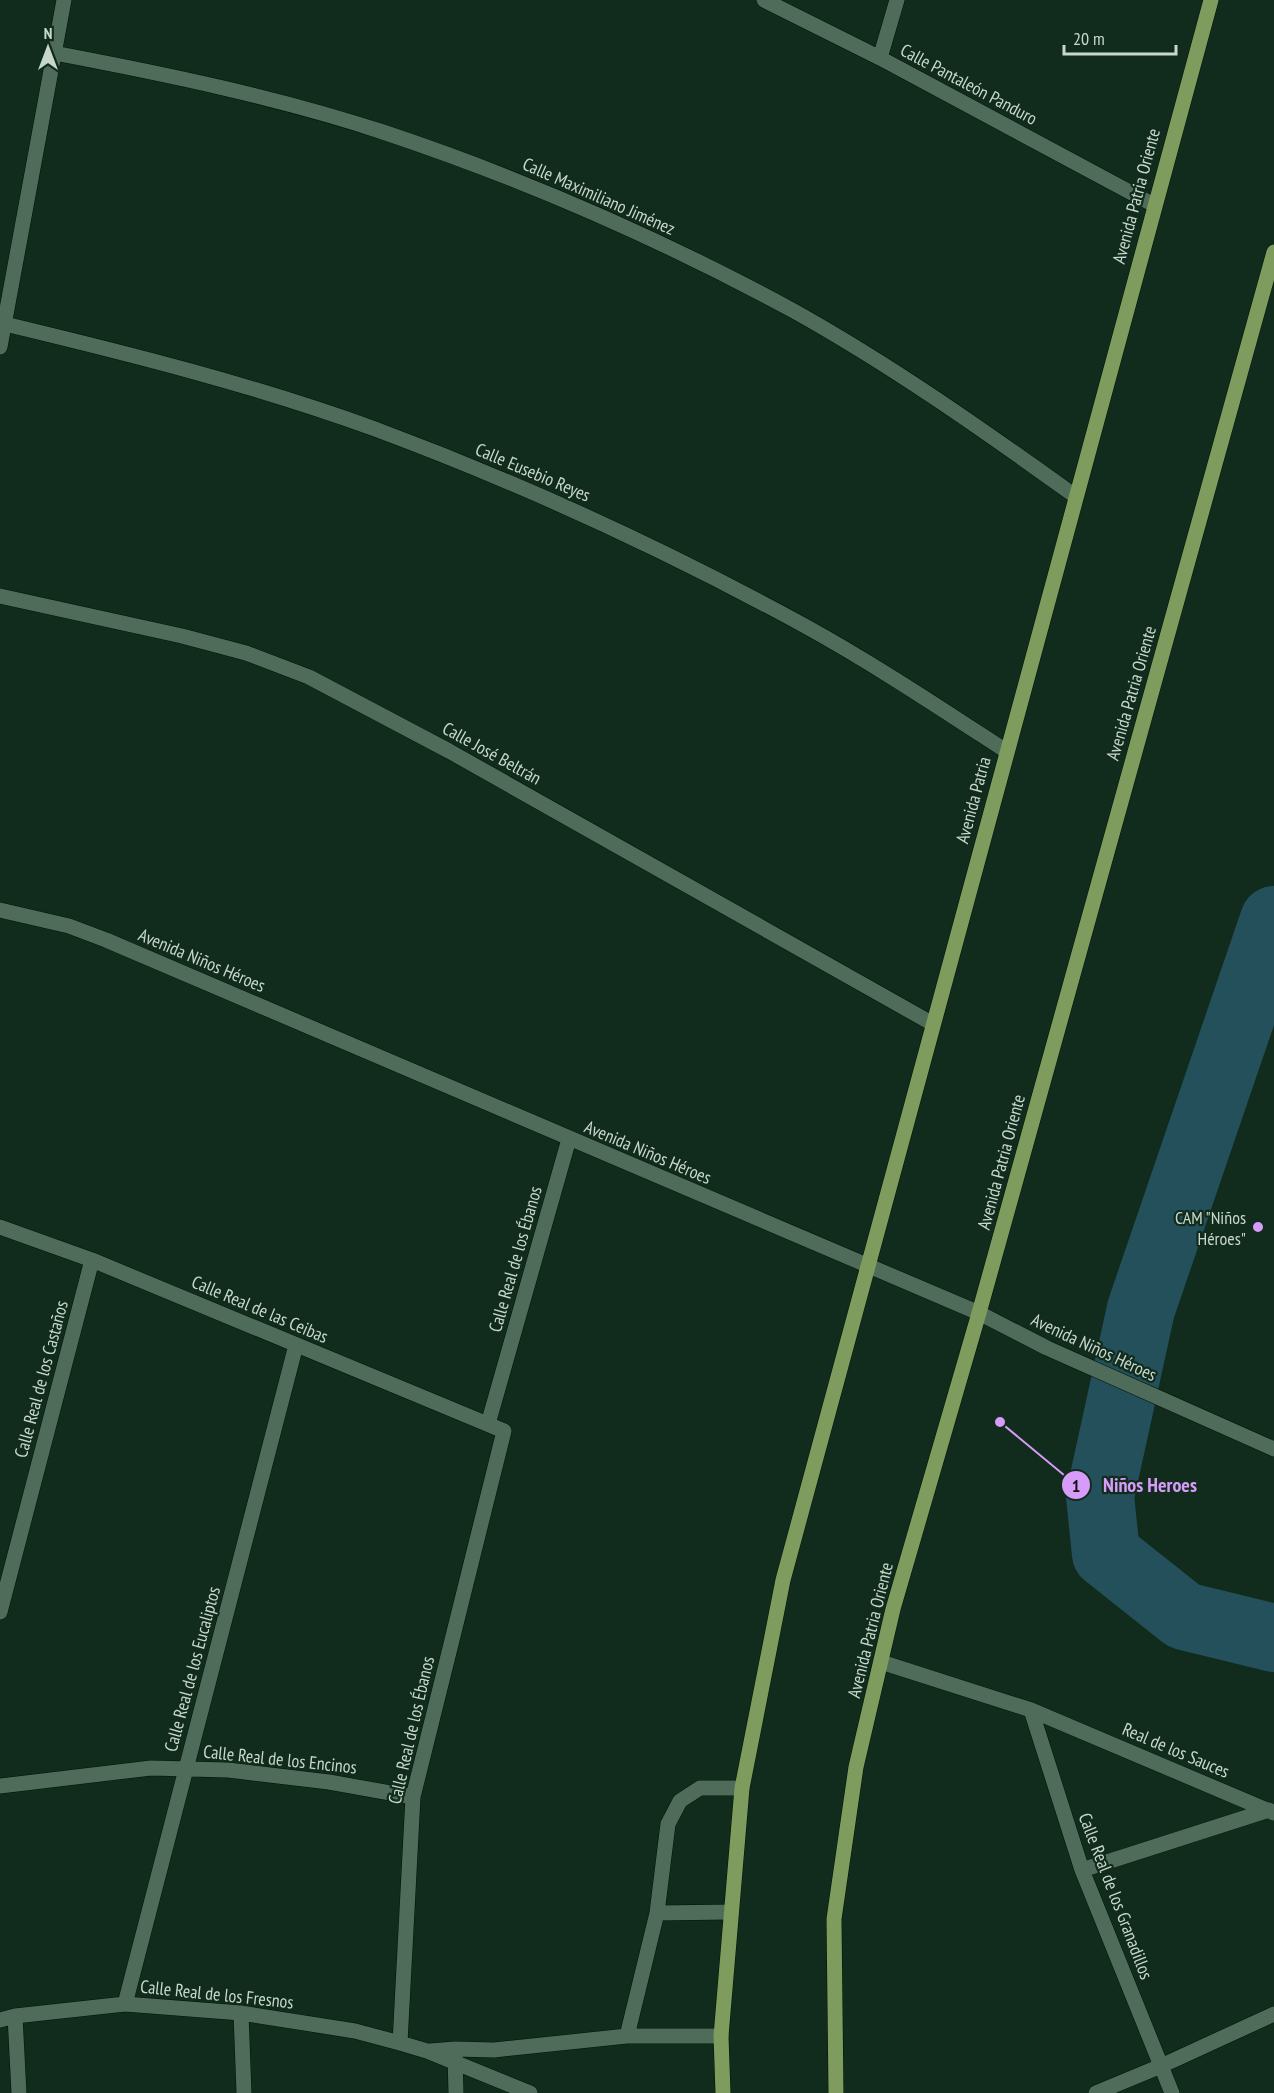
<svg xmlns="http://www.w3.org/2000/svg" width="1274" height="2093" font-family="'PT Sans Narrow',sans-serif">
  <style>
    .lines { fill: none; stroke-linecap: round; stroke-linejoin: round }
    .river { stroke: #24505c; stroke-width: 68 }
    .minor-casing { stroke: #001406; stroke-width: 16 }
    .major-casing { stroke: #001406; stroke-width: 16 }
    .minor { stroke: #4e6c59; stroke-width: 15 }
    .major { stroke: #7d9c5d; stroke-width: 15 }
    .poi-dot { fill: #d79bf9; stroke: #112c1c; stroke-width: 2 }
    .labels { text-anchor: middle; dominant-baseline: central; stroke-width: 4.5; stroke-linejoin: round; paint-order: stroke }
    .street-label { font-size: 18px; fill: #c7d7cc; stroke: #112c1c }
    .poi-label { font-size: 18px; fill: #c7d7cc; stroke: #112c1c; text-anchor: end }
    .leader { fill: none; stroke: #d79bf9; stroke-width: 2 }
    .callout-dot { fill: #d79bf9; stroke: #112c1c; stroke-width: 2 }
    .mark-label { font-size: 18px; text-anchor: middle; font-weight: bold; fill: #111 }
    .callout-label { font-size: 20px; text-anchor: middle; font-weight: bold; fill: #d79bf9; stroke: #112c1c; stroke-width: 4.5; stroke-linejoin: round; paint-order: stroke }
  </style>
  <rect width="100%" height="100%" fill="#112c1c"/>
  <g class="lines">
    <path class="river" d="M 1274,920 L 1141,1309 L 1100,1496 L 1106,1554 L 1184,1616 L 1274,1638"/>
    <g class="minor-casing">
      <path id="minor" d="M 764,0 L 880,58 L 1154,205
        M 54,53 C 165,74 276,97 383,132 C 524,179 661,239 792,310 C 891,365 983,430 1075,496
        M 880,58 L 897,0
        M 5,324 C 130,354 254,385 375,429 C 523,484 666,550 805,626 C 874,664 940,708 1006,751
        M 0,347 L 64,0
        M 0,596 L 182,636 L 246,653 L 309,677 L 449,751 L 933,1024
        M 0,910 L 69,926 L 106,940 L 979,1313 L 1047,1348 L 1274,1449
        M 0,1227 L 92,1260 L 504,1431 L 413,1797 L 400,2043
        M 488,1424 L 569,1139
        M 0,1612 L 92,1260
        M 881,1662 L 1031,1710 L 1274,1813
        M 1031,1710 L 1082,1870 L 1172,2093
        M 0,1786 L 151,1768 L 228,1770 L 329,1782 L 413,1797
        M 1082,1870 L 1269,1810
        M 657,1913 L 731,1912
        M 125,2004 L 296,1345
        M 241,2013 L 244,2093
        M 15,2016 L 19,2093
        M 0,2020 L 15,2016 L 125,2004 L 241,2013 L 355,2031 L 400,2043 L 427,2051 L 530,2093
        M 627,2036 L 657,1913 L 668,1824 L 680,1801 L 700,1788 L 742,1788
        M 430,2051 L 455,2049 L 494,2050 L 627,2036 L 721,2036
        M 455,2055 L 456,2093
        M 1096,2093 L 1161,2066 L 1274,2014"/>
    </g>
    <g class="major-casing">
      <path id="major" d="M 723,2093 L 721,2036 L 742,1788 L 783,1580 L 1211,0
        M 836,2093 L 834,1919 L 856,1767 L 893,1609 L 979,1313 L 1274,252"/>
    </g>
    <use href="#minor" class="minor"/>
    <use href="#major" class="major"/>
  </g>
  <circle class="poi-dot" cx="1258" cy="1227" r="6"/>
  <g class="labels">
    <g class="street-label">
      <text transform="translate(969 84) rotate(28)">Calle Pantaleón Panduro</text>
      <text transform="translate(599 196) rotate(24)">Calle Maximiliano Jiménez</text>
      <text transform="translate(1136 196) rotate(-75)">Avenida Patria Oriente</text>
      <text transform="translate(533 472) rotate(23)">Calle Eusebio Reyes</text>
      <text transform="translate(1131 693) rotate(-74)">Avenida Patria Oriente</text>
      <text transform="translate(492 753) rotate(29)">Calle José Beltrán</text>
      <text transform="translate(973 800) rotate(-75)">Avenida Patria</text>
      <text transform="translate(202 960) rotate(23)">Avenida Niños Héroes</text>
      <text transform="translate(648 1152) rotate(23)">Avenida Niños Héroes</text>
      <text transform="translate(1001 1162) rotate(-75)">Avenida Patria Oriente</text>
      <text transform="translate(515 1259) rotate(-74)">Calle Real de los Ébanos</text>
      <text transform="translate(260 1309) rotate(23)">Calle Real de las Ceibas</text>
      <text transform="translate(1094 1347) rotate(25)">Avenida Niños Héroes</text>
      <text transform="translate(41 1379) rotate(-75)">Calle Real de los Castaños</text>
      <text transform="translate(870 1630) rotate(-76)">Avenida Patria Oriente</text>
      <text transform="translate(192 1669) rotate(-75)">Calle Real de los Eucaliptos</text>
      <text transform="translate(411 1730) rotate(-77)">Calle Real de los Ébanos</text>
      <text transform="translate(1176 1750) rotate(23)">Real de los Sauces</text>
      <text transform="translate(280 1759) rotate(6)">Calle Real de los Encinos</text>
      <text transform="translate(1116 1896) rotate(69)">Calle Real de los Granadillos</text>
      <text transform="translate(217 1994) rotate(6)">Calle Real de los Fresnos</text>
    </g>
    <g class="poi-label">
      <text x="1246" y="1217">CAM "Niños<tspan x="1246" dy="21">Héroes"</tspan></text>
    </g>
  </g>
  <path class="leader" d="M1000 1422L1076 1485"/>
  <g class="callout-dot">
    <circle cx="1000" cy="1422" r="6"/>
    <circle cx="1076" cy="1485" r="15"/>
  </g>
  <g class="mark-label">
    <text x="1076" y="1492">1</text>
  </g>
  <g class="callout-label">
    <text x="1150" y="1492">Niños Heroes</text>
  </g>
  <g transform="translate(48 48)" stroke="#112c1c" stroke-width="4.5" paint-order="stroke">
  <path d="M0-4.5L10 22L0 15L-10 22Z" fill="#c7d7cc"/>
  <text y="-9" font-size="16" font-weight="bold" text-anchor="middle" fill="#c7d7cc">N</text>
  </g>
  <path d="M1064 45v9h112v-9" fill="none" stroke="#c7d7cc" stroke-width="3"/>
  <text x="1073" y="45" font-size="18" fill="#c7d7cc" stroke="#112c1c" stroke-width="4.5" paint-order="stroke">20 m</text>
</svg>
